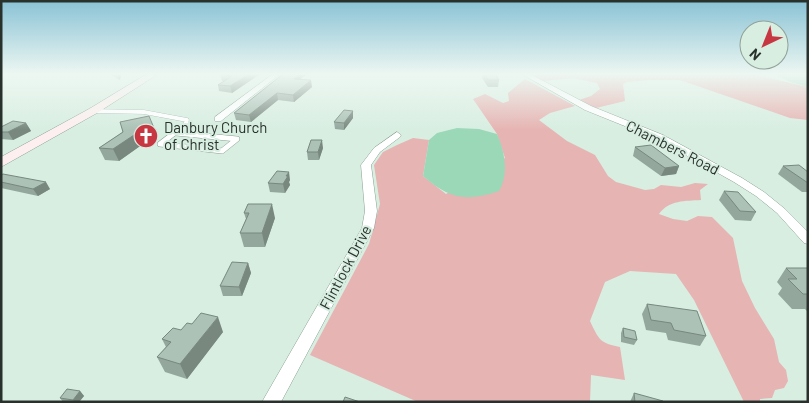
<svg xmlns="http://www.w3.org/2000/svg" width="809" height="403" font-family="Barlow,sans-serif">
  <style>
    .green { fill: #e6b4b2 }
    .water { fill: #9bd8b8 }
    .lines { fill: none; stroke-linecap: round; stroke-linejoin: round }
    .service-far1-casing { stroke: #8ba094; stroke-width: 4.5 }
    .service-casing { stroke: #8ba094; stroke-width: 6 }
    .minor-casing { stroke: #8ba094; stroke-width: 1 }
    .secondary-casing { stroke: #8ba094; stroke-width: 1 }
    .path { stroke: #9cada3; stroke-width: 1; stroke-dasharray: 0.5 2.5; stroke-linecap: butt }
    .service-far1 { stroke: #fff; stroke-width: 4 }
    .service { stroke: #fff; stroke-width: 5 }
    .minor { fill: #fff; fill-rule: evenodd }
    .secondary { fill: #fdefef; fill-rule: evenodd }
    .wall { fill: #94a79d }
    .shaded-wall { fill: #78887f }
    .building { fill: #acc2b6; stroke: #78887f }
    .labels { text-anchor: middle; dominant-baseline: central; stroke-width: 4; stroke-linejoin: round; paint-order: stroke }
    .poi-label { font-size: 15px; fill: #29312d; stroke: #d8eee1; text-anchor: start }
    .street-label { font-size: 15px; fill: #29312d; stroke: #d8eee1 }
  </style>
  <rect width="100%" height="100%" fill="#d8eee1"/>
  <path class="green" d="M 530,74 L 751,74 L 808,87 L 808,120 L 790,118 L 680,80 L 647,80 L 627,82 L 623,84 L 625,101 L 596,108 L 579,100 L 591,96 L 600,89 L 597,83 L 573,78 L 542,81 Z
    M 525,79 L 575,106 L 550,113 L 539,120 L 567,141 L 595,155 L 608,176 L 616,182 L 645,190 L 654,189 L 661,185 L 681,187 L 695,183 L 708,184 L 700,190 L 701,200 C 685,201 669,200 659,214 L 673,219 L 687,221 L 698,216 L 712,217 L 733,238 L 742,281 L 755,308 L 774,339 L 779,362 L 786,370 L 788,381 L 784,388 L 775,390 L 772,398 L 760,399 L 760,402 L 744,402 L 694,300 L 676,274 L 630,271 L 605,282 L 590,321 C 599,340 600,343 620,347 L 625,380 L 591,375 L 590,402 L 418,402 L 310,355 L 369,244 L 380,204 L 374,165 L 383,152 L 397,145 L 413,138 L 429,140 L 423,176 L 446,194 L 505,158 L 497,134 L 473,99 L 485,94 L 503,103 L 509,101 L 508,93 Z"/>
  <path class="water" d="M 774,74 L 808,74 L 808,87 L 790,82 Z
    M 457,128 L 479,129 L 497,134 C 505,152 509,174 499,191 C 466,202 449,199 423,176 L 429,140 L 437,133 Z"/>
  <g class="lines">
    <g class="service-far1-casing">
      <path id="service-far1" d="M 93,111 L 144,112 L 187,120 L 185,125 L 179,129"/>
    </g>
    <g class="service-casing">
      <path id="service" d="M 176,133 L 237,139 L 222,151 L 160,144 L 181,128"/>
    </g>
    <g class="minor-casing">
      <path id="minor" d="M 273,74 L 280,74 L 221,121 L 215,121 L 215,117 Z
        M 522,74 L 530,74 L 591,106 L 663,135 L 742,178 L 764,192 L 785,209 L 808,232 L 808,244 L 804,243 L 777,213 L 756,196 L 734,182 L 657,139 L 585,110 Z
        M 397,132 L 401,135 L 400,137 L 380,152 L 371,165 L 377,211 L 374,228 L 281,402 L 262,402 L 362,228 L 365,211 L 361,165 L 374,148 Z"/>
    </g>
    <g class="secondary-casing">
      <path id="secondary" d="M 147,74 L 158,74 L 97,113 L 1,167 L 1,157 L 89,109 Z"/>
    </g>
    <path class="path" d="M 760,74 L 808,90"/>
    <use href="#service-far1" class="service-far1"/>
    <use href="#service" class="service"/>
    <use href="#minor" class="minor"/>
    <use href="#secondary" class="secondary"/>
  </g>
  <path class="wall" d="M 109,74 L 121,74 L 120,80 Z
    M 220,74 L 260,74 L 232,93 L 219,91 L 218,85 L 224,81 L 222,81 Z
    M 283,74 L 307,74 L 300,79 L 312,87 L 294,102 L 278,100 L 251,122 L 236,120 L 234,113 Z
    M 483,74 L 495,74 L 499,80 L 498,87 L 488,87 L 482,78 Z
    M 353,111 L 353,118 L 344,130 L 335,129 L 334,122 Z
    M 120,122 L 154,128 L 158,140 L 150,139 L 119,161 L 105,160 L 99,148 L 123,132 Z
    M 26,123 L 31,131 L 13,140 L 1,139 L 1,127 Z
    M 635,147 L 679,166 L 676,174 L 661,176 L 633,156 Z
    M 323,148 L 319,160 L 308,160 L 307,152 Z
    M 783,166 L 808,172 L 808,192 L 802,192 L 778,174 Z
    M 1,175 L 50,189 L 38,196 L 1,188 Z
    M 290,180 L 289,182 L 290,185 L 285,193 L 270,192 L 268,183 Z
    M 724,191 L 756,212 L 751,221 L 735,220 L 719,200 Z
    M 248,204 L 275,218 L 265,247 L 244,247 L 240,233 L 246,219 L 244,213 Z
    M 248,263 L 251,273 L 242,296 L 223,296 L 220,286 Z
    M 786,268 L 808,269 L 808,312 L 805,309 L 792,309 L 778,294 L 782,288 L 777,282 Z
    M 647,304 L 706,336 L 700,346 L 668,340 L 666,333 L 646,330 L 642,314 Z
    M 623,328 L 637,340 L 634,345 L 621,342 L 621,333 Z
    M 181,330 L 223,332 L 187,379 L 165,372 L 157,357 L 166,347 L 162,339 Z
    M 80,391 L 84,396 L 79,402 L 63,402 L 60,398 Z
    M 634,393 L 663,402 L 630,402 Z"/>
  <path class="shaded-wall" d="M 118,74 L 121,74 L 120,80 Z
    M 249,74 L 260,74 L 232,93 L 230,86 Z
    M 298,74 L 307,74 L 299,80 L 294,79 L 296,75 Z
    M 311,80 L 312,87 L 294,102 L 293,95 Z
    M 277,93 L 278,100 L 251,122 L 249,115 Z
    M 353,111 L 353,118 L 344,130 L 344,123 Z
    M 26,123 L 31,131 L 13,140 L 8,132 Z
    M 146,127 L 150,139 L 119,161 L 113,149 Z
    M 322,140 L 323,148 L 319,160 L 318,152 Z
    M 679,166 L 676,174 L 661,176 L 665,168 Z
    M 289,172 L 290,180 L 289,182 L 290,185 L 285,193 L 283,184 L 286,176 Z
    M 46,182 L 50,189 L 38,196 L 33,189 Z
    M 272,204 L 275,218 L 265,247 L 262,233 Z
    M 248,263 L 251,273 L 242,296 L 239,287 Z
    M 218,317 L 223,332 L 187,379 L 180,364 Z
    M 80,391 L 84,396 L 79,402 L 74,402 L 73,400 Z"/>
  <path class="building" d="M 220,74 L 249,74 L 230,86 L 218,85 L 232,76 Z
    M 283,74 L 298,74 L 296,75 L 299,75 L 294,79 L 311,80 L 293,95 L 277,93 L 249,115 L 234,113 Z
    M 484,74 L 495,74 L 499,80 L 488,80 Z
    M 344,110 L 353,111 L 344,123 L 334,122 Z
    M 149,116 L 154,128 L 146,127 L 113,149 L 99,148 L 123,132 L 120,122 Z
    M 13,121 L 26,123 L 8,132 L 1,132 L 1,127 Z
    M 311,140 L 322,140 L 318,152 L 307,152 Z
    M 651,145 L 679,166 L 665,168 L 635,147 Z
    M 799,165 L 808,172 L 808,183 L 783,166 Z
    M 277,171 L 289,172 L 286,176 L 288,176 L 283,184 L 268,183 Z
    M 3,174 L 46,182 L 33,189 L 1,182 L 1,175 Z
    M 724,191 L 738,192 L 756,212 L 740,211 Z
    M 248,204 L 272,204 L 262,233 L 240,233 L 249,213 L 244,213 Z
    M 232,262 L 248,263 L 239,287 L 220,286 Z
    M 786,268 L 807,268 L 808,269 L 808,294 L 803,294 L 788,279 L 797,279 Z
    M 647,304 L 697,311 L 706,336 L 674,330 L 671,323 L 651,320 Z
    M 201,313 L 218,317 L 180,364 L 157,357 L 171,342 L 162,339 L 173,328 L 181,330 L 187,323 L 192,324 Z
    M 623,328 L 635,331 L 637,340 L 624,337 Z
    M 67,389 L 80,391 L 73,400 L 60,398 Z
    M 634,393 L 663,401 L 663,402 L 635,402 Z
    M 345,397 L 360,402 L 343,402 Z"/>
  <linearGradient id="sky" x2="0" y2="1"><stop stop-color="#89c2d5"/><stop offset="0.57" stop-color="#edf7f2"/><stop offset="1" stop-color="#edf7f2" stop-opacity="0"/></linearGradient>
  <rect width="809" height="130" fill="url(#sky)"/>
  <defs>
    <g id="church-disc" transform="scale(1.25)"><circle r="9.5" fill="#c73741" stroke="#d8eee1"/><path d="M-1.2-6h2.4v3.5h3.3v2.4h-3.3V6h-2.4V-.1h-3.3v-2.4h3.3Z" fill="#fff"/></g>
  </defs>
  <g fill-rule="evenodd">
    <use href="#church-disc" x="146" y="136"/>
  </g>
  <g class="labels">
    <g class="poi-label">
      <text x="164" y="127">Danbury Church<tspan x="164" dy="17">of Christ</tspan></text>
    </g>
    <g class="street-label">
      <text transform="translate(673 147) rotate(27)">Chambers Road</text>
      <text transform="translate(345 267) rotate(-62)">Flintlock Drive</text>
    </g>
  </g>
  <rect width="809" height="403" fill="none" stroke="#29312d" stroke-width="5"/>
  <g transform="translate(764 45) rotate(223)"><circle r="24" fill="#d8eee1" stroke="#92a299"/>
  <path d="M0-4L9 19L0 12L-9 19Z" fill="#c73741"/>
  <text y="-8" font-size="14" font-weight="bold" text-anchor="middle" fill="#29312d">N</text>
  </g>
</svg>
